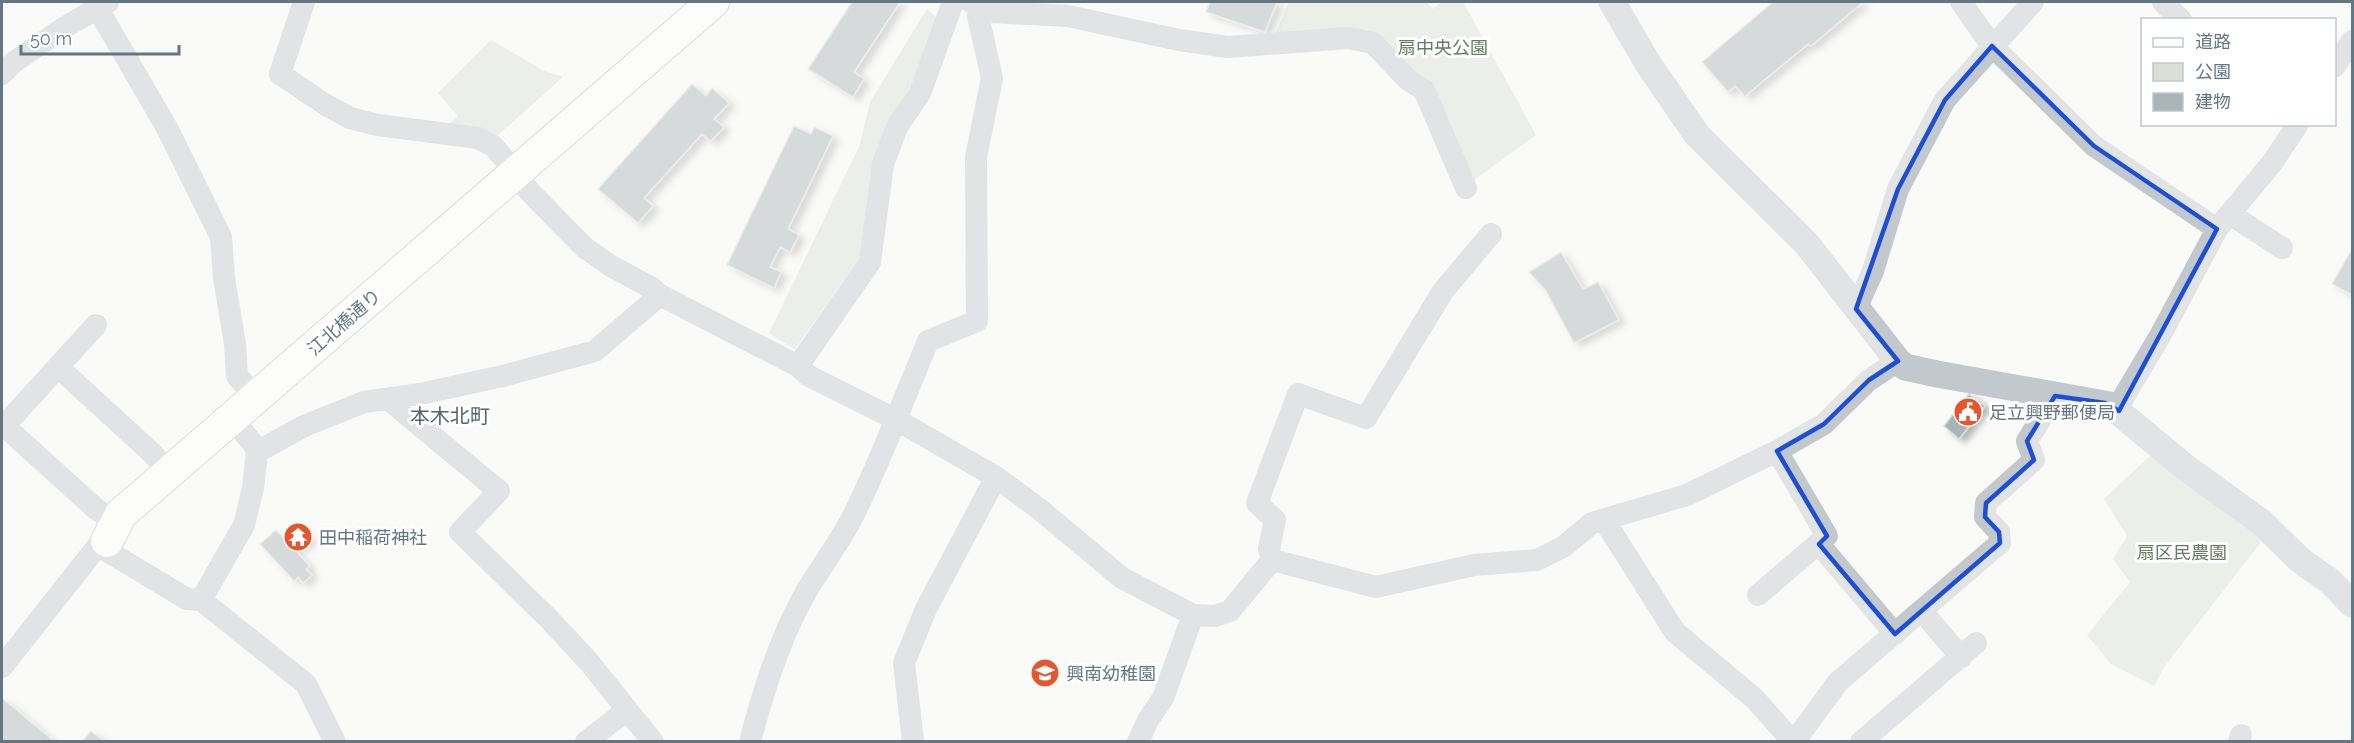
<svg xmlns="http://www.w3.org/2000/svg" width="2354" height="743" font-family="Raleway,'Noto Sans JP',sans-serif">
  <style>
    .green { fill: #dadfd7 }
    .building { fill: #aab3b9; stroke: #dcdcda; stroke-width: 1.5; filter: url(#shadow) }
    .lines { fill: none; stroke-linecap: round; stroke-linejoin: round }
    .secondary-casing { stroke: #b3babf; stroke-width: 34 }
    .minor { stroke: #c3c8cc; stroke-width: 22 }
    .tertiary { stroke: #c3c8cc; stroke-width: 27 }
    .secondary { stroke: #fff; stroke-width: 32 }
    .marked { fill: none; stroke: #1d4ed8; stroke-width: 4.5; stroke-linejoin: round }
    .labels { text-anchor: middle; dominant-baseline: central; stroke-width: 6; stroke-linejoin: round; paint-order: stroke }
    .park-label { font-size: 18px; fill: #687a64; stroke: #fff }
    .street-label { font-size: 18px; fill: #657683; stroke: #fff }
    .poi-label { font-size: 18px; fill: #657683; stroke: #fff; text-anchor: start }
    .neighbourhood-label { font-size: 20px; fill: #57646e; stroke: #fff }
  </style>
  <defs>
    <filter id="shadow"><feDropShadow dx="6" dy="4" stdDeviation="3" flood-color="#0004"/></filter>
  </defs>
  <rect width="100%" height="100%" fill="#fafaf8"/>
  <path class="green" d="M 1289,2 L 1426,2 L 1433,9 L 1441,2 L 1463,2 L 1536,135 L 1470,183 L 1376,35 L 1275,35 Z
    M 927,9 L 937,18 L 911,85 L 884,130 L 860,257 L 795,349 L 769,333 L 859,147 L 870,102 Z
    M 491,40 L 544,71 L 563,77 L 496,137 L 449,124 L 458,116 L 438,93 Z
    M 2151,455 L 2246,526 L 2261,542 L 2164,667 L 2154,686 L 2111,664 L 2087,635 L 2130,582 L 2113,559 L 2127,536 L 2104,499 Z"/>
  <path class="building" d="M 852,2 L 900,2 L 854,72 L 864,79 L 853,97 L 808,69 Z
    M 1210,2 L 1277,2 L 1265,32 L 1206,12 Z
    M 1773,2 L 1863,2 L 1811,46 L 1808,44 L 1745,96 L 1735,86 L 1728,92 L 1702,62 Z
    M 692,84 L 706,96 L 712,88 L 729,103 L 714,119 L 724,127 L 711,141 L 702,134 L 644,198 L 653,206 L 638,223 L 598,189 Z
    M 794,126 L 811,134 L 814,127 L 833,136 L 788,229 L 799,235 L 790,252 L 780,247 L 770,267 L 781,272 L 774,288 L 727,265 Z
    M 2352,249 L 2352,295 L 2332,284 Z
    M 1561,252 L 1583,289 L 1598,282 L 1619,320 L 1574,343 L 1546,291 L 1529,272 Z
    M 1969,394 L 1985,406 L 1959,439 L 1944,426 Z
    M 296,527 L 312,538 L 299,549 L 287,535 Z
    M 276,530 L 310,566 L 306,569 L 312,575 L 303,583 L 298,577 L 294,581 L 260,544 Z
    M 2,698 L 55,742 L 2,742 Z
    M 91,731 L 105,742 L 82,742 Z"/>
  <g class="lines">
    <g class="secondary-casing">
      <path id="secondary" d="M 107,541 L 121,514 L 713,2"/>
    </g>
    <path class="minor" d="M 304,2 L 280,74 L 326,105 L 350,118 L 378,125 L 478,138 L 493,146 L 515,171 L 529,191 L 585,248 L 611,266 L 652,288 L 660,295 L 798,366 L 809,376 L 895,419 L 996,477 L 1038,508 L 1122,578 L 1193,615 L 1215,616 L 1230,611 L 1272,560 L 1376,587 L 1474,565 L 1537,560 L 1563,547 L 1592,523 L 1687,495 L 1777,451 L 1824,424 L 1869,380 L 1898,361
      M 971,2 L 990,12 L 1068,16 L 1179,40 L 1228,47 L 1348,38 L 1373,43 L 1408,80 L 1424,90 L 1466,188
      M 1961,2 L 1992,46 L 2094,146 L 2217,229
      M 2163,2 L 2181,20
      M 98,9 L 167,128 L 221,237 L 224,278 L 235,344 L 237,376 L 256,397
      M 2334,67 L 2352,41
      M 2,74 L 14,62 L 65,27 L 108,2
      M 2230,214 L 2282,248
      M 1856,309 L 1873,271 L 1898,189 L 1945,100 L 2033,2
      M 798,366 L 870,262 L 883,164 L 897,127 L 920,93 L 953,2
      M 58,367 L 153,454 L 170,473
      M 389,400 L 499,491 L 460,532 L 549,619 L 589,662 L 653,742
      M 2119,411 L 2123,398 L 2160,336 L 2217,229 L 2272,163 L 2298,124
      M 2,424 L 96,509 L 116,523
      M 4,426 L 96,325
      M 257,452 L 304,426 L 364,402 L 420,394 L 507,375 L 595,351 L 660,295
      M 1604,520 L 1675,632 L 1755,699 L 1793,742
      M 1819,544 L 1895,634
      M 1272,560 L 1269,549 L 1275,520 L 1257,503 L 1298,394 L 1366,418 L 1443,291 L 1491,234
      M 1758,595 L 1827,536 L 1777,451
      M 201,600 L 244,525 L 253,488 L 257,452 L 254,445 L 232,418
      M 1922,611 L 1961,657
      M 2,667 L 96,548 L 107,541 L 109,552 L 187,599 L 201,600 L 306,684 L 335,742
      M 586,742 L 627,710
      M 750,742 C 763,691 780,637 806,592 C 823,563 844,537 858,506 C 884,452 905,396 928,341 L 977,321 L 976,157 L 992,78 L 978,16 L 981,2
      M 913,742 L 904,663 L 926,609 L 996,477
      M 1138,742 L 1148,720 L 1163,698 L 1193,615
      M 1794,742 L 1838,682 L 2000,543 L 1999,532 L 1985,517 L 1986,503 L 2034,460 L 2027,441 L 2055,396
      M 1861,742 L 1976,643
      M 2239,742 L 2241,735"/>
    <path class="tertiary" d="M 1612,2 L 1647,62 L 1697,135 L 1806,243 L 1898,361 L 1905,367 L 1937,374 L 2110,405 L 2185,467 L 2261,522 L 2300,560 L 2331,582 L 2352,604"/>
    <use href="#secondary" class="secondary"/>
  </g>
  <path d="M0 0H2354V743H0ZM 1992,46 L 2094,146 L 2217,229 L 2119,411 L 2105,403 L 2055,396 L 2027,441 L 2034,460 L 1986,503 L 1985,517 L 1999,532 L 2000,543 L 1895,634 L 1819,544 L 1827,536 L 1777,451 L 1824,424 L 1869,380 L 1898,361 L 1856,309 L 1898,189 L 1945,100 Z" fill="#fafaf8" fill-opacity=".55" fill-rule="evenodd"/>
  <path class="marked" d="M 1992,46 L 2094,146 L 2217,229 L 2119,411 L 2105,403 L 2055,396 L 2027,441 L 2034,460 L 1986,503 L 1985,517 L 1999,532 L 2000,543 L 1895,634 L 1819,544 L 1827,536 L 1777,451 L 1824,424 L 1869,380 L 1898,361 L 1856,309 L 1898,189 L 1945,100 Z"/>
  <defs>
    <g id="civic-disc" transform="scale(1.5)"><circle r="9.5" fill="#e4572e" stroke="#fff"/><path d="M-.6-6.5H3V-4.5H.6V-3L4-1V1h2V6H-6V1h2V-1L-.6-3ZM-1.2 2.5V6h2.4V2.5Z" fill="#fff"/></g>
    <g id="temple-disc" transform="scale(1.5)"><circle r="9.5" fill="#e4572e" stroke="#fff"/><path d="M0-6L5-2H3V0L6.5 2.5H4V6H1.5V3h-3V6H-4V2.5H-6.5L-3 0V-2H-5Z" fill="#fff"/></g>
    <g id="school-disc" transform="scale(1.5)"><circle r="9.5" fill="#e4572e" stroke="#fff"/><path d="M0-5L7-2L0 1L-7-2ZM-4 1L0 2.5L4 1V4Q0 6-4 4Z" fill="#fff"/></g>
  </defs>
  <g fill-rule="evenodd">
    <use href="#civic-disc" x="1968" y="412"/>
    <use href="#temple-disc" x="298" y="537"/>
    <use href="#school-disc" x="1045" y="673"/>
  </g>
  <g class="labels">
    <g class="park-label">
      <text x="1443" y="47">扇中央公園</text>
      <text x="2182" y="552">扇区民農園</text>
    </g>
    <g class="street-label">
      <text transform="translate(344 322) rotate(-41)">江北橋通り</text>
    </g>
    <g class="poi-label">
      <text x="1989" y="412">足立興野郵便局</text>
      <text x="319" y="537">田中稲荷神社</text>
      <text x="1066" y="673">興南幼稚園</text>
    </g>
    <g class="neighbourhood-label">
      <text x="450" y="416">本木北町</text>
    </g>
  </g>
  <rect width="2354" height="743" fill="none" stroke="#657683" stroke-width="6"/>
  <rect x="2141" y="18" width="195" height="108" fill="#ffffff" stroke="#c1c8cd" stroke-width="1.5"/>
  <rect x="2153" y="38" width="30" height="9" fill="#ffffff" stroke="#c1c8cd" stroke-width="1.5"/>
  <text x="2195" y="48" font-size="18" fill="#657683">道路</text>
  <rect x="2153" y="63" width="30" height="18" fill="#dadfd7" stroke="#c1c8cd" stroke-width="1.5"/>
  <text x="2195" y="78" font-size="18" fill="#657683">公園</text>
  <rect x="2153" y="93" width="30" height="18" fill="#aab3b9" stroke="#c1c8cd" stroke-width="1.5"/>
  <text x="2195" y="108" font-size="18" fill="#657683">建物</text>
  <path d="M21 45v9h158v-9" fill="none" stroke="#657683" stroke-width="3"/>
  <text x="30" y="45" font-size="18" fill="#657683" stroke="#ffffff" stroke-width="4.5" paint-order="stroke">50 m</text>
</svg>
